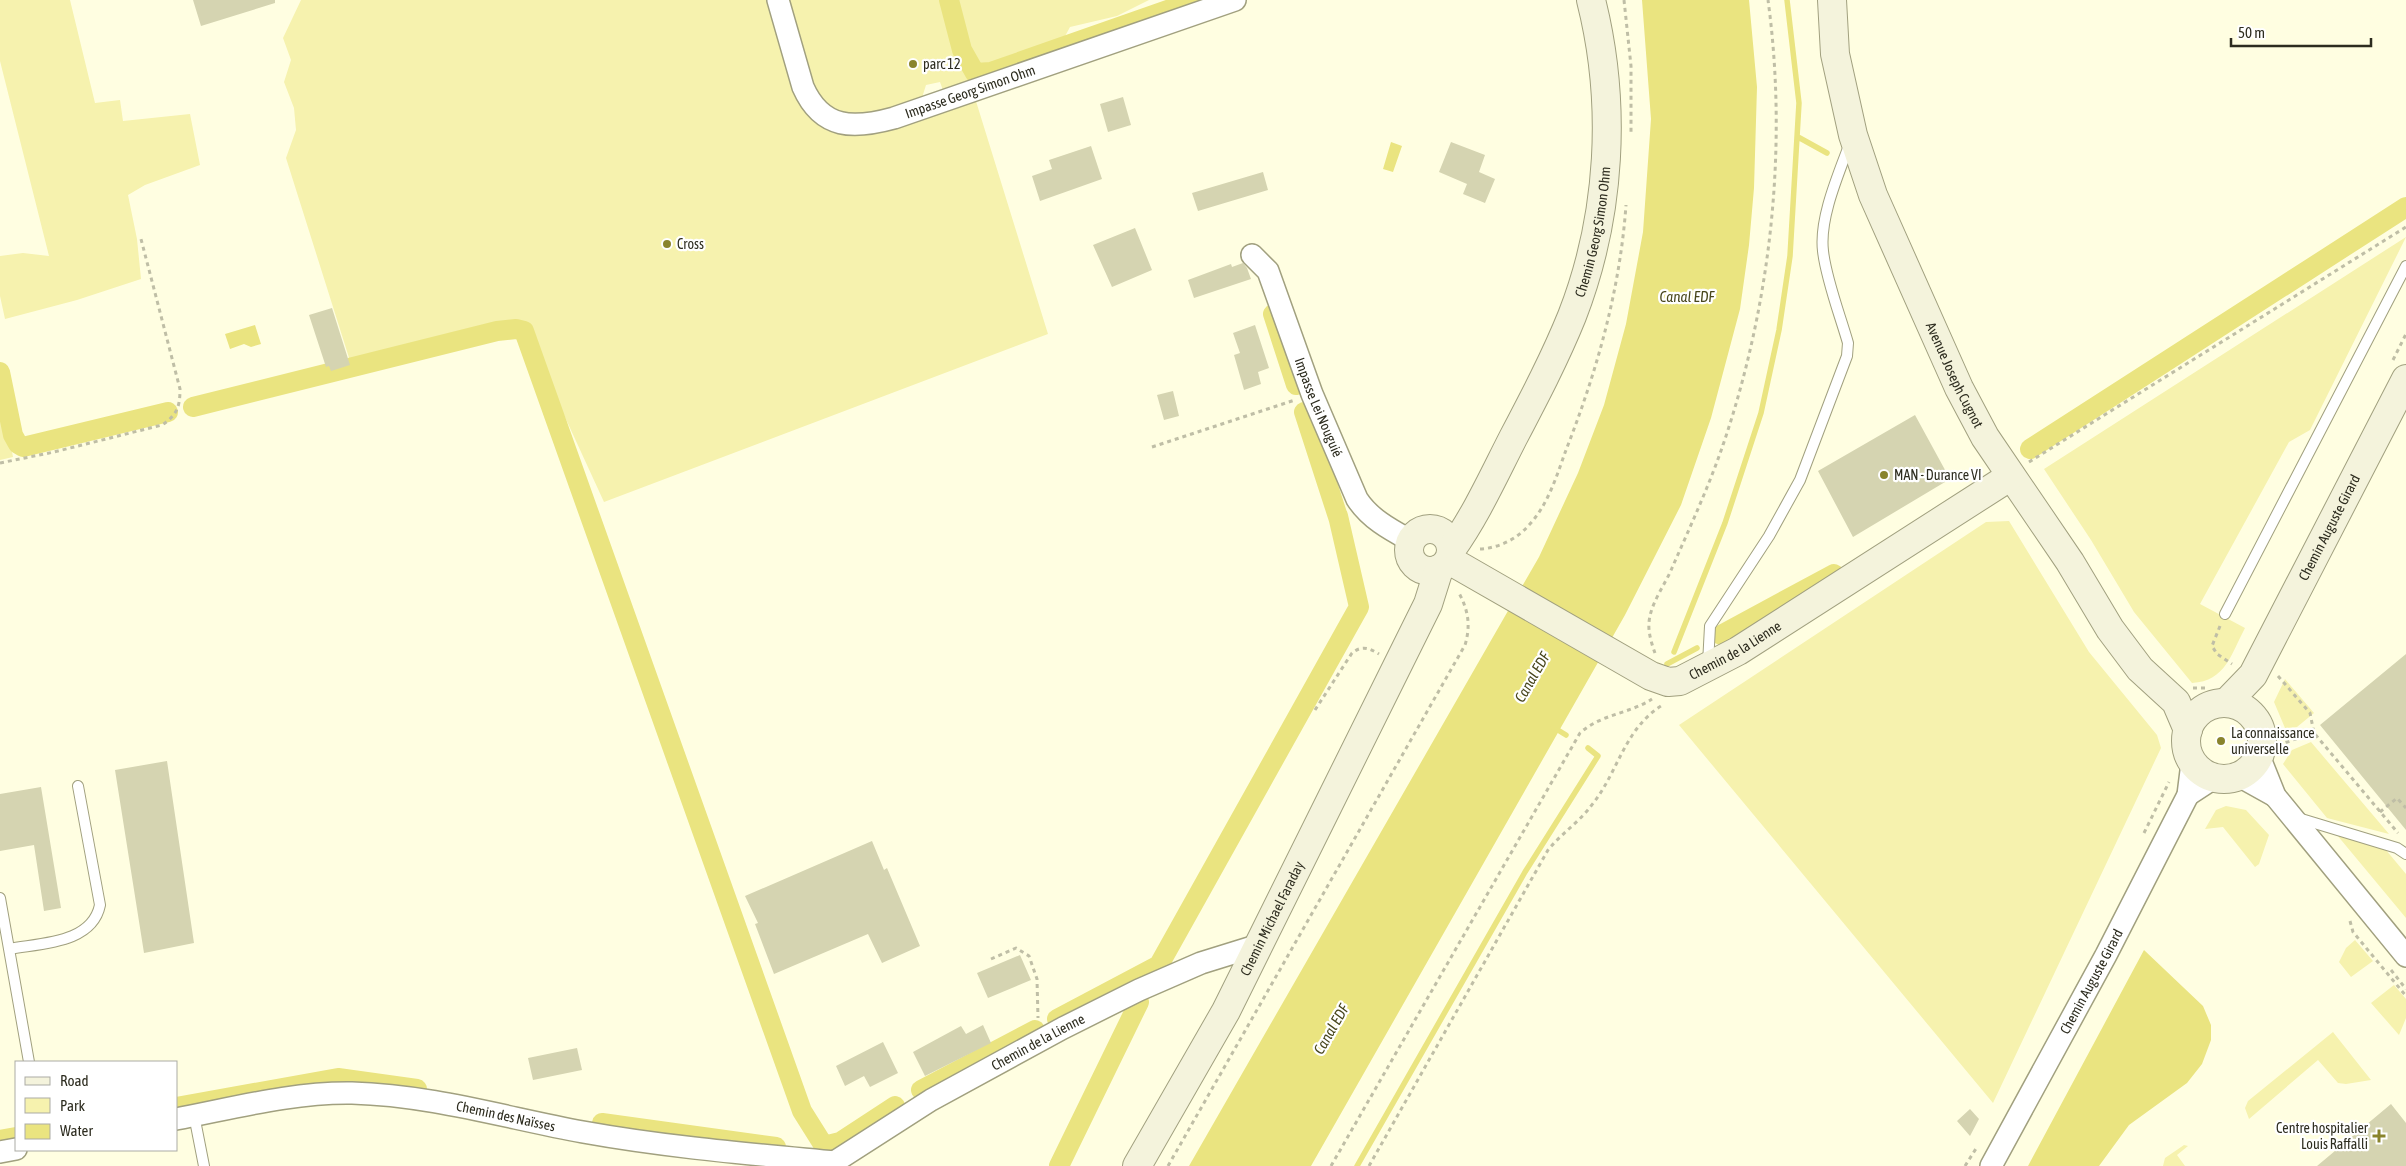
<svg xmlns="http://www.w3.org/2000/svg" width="2406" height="1166" font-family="'Asap Condensed',sans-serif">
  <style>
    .green { fill: #f6f2ae }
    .water { fill: #eae480 }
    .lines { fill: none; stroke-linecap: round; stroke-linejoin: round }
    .stream { stroke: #eae480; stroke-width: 5.5 }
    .canal { stroke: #eae480; stroke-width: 20 }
    .building { fill: #d5d4b1 }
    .lane-casing { stroke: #a1a07f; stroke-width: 12 }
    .street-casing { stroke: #a1a07f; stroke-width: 24 }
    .secondary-casing { stroke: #a1a07f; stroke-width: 30 }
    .path { stroke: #bfbea6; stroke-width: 3; stroke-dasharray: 4 4; stroke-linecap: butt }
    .lane { stroke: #fff; stroke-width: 10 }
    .street { stroke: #fff; stroke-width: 21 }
    .secondary { stroke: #f4f3dc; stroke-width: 28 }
    .poi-dot { fill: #89842c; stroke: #fff; stroke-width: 2 }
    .labels { text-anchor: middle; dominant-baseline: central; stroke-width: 4.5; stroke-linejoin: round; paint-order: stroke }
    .poi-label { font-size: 14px; fill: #2d2c1f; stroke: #fff; text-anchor: start }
    .street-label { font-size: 14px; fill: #2d2c1f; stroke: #fff }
    .water-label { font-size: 15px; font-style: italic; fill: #48461c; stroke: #fff }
  </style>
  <rect width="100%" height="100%" fill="#fffee1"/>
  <path class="green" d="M 0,0 L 70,0 L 95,103 L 120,100 L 123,121 L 190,114 L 200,165 L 145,185 L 128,195 L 137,239 L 141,279 L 77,300 L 5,319 L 0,296 L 0,256 L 23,253 L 49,256 L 0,61 Z
    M 301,0 L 771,0 L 812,118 L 826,130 L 844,135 L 864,134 L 975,98 L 1048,334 L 604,502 L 525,330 L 351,364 L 286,158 L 296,130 L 294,108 L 284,82 L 291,60 L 283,38 Z
    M 783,0 L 1149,0 L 1117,16 L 1070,27 L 1057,51 L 944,93 L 940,82 L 926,85 L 921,101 L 871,117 L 835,114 L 808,88 Z
    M 2406,237 L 2310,430 L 2289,442 L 2200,604 L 2245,628 C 2231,654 2226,681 2192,683 L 2134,612 L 2091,540 L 2044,469 Z
    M 0,388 L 13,457 L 0,460 Z
    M 2009,521 L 2089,652 L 2157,735 L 2161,748 L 1993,1103 L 1679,725 L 1986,522 Z
    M 2285,679 L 2314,713 L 2297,727 L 2285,728 L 2274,702 Z
    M 2311,742 L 2389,834 L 2327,818 L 2283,764 L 2292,750 Z
    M 2226,806 L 2246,810 L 2269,835 L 2259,864 L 2255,867 L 2223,827 L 2205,829 L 2216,810 Z
    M 2337,835 L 2386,850 L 2406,874 L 2406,918 Z
    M 2355,940 L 2373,961 L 2351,977 L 2339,962 L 2346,948 Z
    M 2394,985 L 2406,999 L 2406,1018 L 2399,1035 L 2371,1003 Z
    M 2333,1032 L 2371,1080 L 2346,1084 L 2338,1083 L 2318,1060 L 2249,1119 L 2245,1108 L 2248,1101 Z
    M 2184,1145 L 2188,1146 L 2177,1155 L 2185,1166 L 2163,1166 L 2165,1158 Z"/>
  <path class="water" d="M 1642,0 L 1749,0 L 1757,87 L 1754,188 L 1749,245 L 1740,309 L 1711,418 L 1681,505 L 1625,615 L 1311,1166 L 1189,1166 L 1539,557 L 1578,473 L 1604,405 L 1626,324 L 1643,232 L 1651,119 Z
    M 1391,142 L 1402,146 L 1393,172 L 1383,169 Z
    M 255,325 L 261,344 L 251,347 L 244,344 L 230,349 L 225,334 Z
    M 2144,950 L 2203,1006 L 2211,1025 L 2211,1040 L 2202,1064 L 2187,1083 L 2129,1125 L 2099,1166 L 2028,1166 Z"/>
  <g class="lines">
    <path class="stream" d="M 1798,137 L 1827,153
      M 1674,652 L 1725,523 L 1761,413 L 1779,330 L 1790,256 L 1799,103 L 1787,0
      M 1667,664 L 1697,648
      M 1553,727 L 1566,735
      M 1357,1166 L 1525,872 L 1598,756 L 1588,748"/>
    <path class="canal" d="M 949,0 L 962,50 L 975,73 L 991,72 L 1196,0
      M 1273,314 L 1296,385
      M 0,372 L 13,435 L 18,444 L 23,447 L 168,412
      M 193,407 L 497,331 L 516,329 L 524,331 L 802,1111 L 824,1146 L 840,1142 L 895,1106
      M 1304,412 L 1339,520
      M 2030,449 L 2406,207
      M 1721,635 L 1834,574
      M 1057,1019 L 1159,965 L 1345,632 L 1359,607 L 1338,516
      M 921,1090 L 1035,1030
      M 176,1107 L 338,1078 L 417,1089
      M 602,1123 L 776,1147
      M 0,1140 L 16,1137
      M 1059,1166 L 1139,1002"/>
  </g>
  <path class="building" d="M 193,0 L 275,0 L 275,3 L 201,26 Z
    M 1123,97 L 1131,125 L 1108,132 L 1100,104 Z
    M 1451,142 L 1485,155 L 1479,172 L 1495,179 L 1485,203 L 1463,194 L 1467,184 L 1439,172 Z
    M 1091,146 L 1102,179 L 1040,201 L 1032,176 L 1052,169 L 1049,160 Z
    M 1263,172 L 1268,190 L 1198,211 L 1192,193 Z
    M 1135,228 L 1152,270 L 1112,287 L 1093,245 Z
    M 1243,263 L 1247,268 L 1251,279 L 1194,298 L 1188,280 L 1231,264 L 1232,267 Z
    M 332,308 L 350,365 L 331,371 L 329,366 L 326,367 L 309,315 Z
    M 1255,325 L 1269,368 L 1258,372 L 1261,384 L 1244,390 L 1234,355 L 1240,353 L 1233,333 Z
    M 1173,391 L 1179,416 L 1164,420 L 1157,395 Z
    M 1915,415 L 1950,479 L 1853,537 L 1818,471 Z
    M 2406,654 L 2406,830 L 2320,725 Z
    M 167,761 L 194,943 L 144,953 L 115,770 Z
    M 41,787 L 61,908 L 44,911 L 34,845 L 0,851 L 0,794 Z
    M 872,841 L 884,870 L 887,868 L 920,946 L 882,963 L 868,934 L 774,974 L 755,924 L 758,923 L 745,896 Z
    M 1020,955 L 1031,980 L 988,998 L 977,973 Z
    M 983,1025 L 991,1043 L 925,1076 L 913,1052 L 961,1026 L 966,1034 Z
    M 883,1042 L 898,1073 L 870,1087 L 864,1076 L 845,1086 L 836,1066 Z
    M 577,1048 L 582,1070 L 533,1080 L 528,1058 Z
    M 2391,1104 L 2406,1123 L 2406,1166 L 2317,1166 Z
    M 1970,1109 L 1979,1119 L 1970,1136 L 1957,1121 Z"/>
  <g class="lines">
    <g class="lane-casing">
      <path id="lane" d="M 2225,614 L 2406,266
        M 1708,664 L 1710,626 L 1769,536 L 1800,480 L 1847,356 L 1848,343 C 1840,315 1826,279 1823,251 C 1819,218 1839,173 1850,143
        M 2298,818 L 2397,848 L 2406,854
        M 0,898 L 29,1062
        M 9,949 C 40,943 92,944 100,905 L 78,786
        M 194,1115 L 204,1166"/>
    </g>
    <g class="street-casing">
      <g id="street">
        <path id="s1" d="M 778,0 L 803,87 C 822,130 854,129 894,118 L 1235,0"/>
        <path id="s2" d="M 1252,255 L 1268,271 L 1312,394 L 1357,499 C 1370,519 1391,530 1411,541"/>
        <path d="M 2259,756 L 2275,796 L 2406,956"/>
        <path d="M 2239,776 L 2275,796"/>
        <path d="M 2188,795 L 2214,778"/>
        <path id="s3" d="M 176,1119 C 234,1108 293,1092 352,1093 C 430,1095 507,1118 583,1132 C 666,1147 751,1154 835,1162"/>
        <path d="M 0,1152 L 16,1149"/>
        <path id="s4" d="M 828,1166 L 931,1100 L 1063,1028 L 1139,990 L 1201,963 L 1259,945"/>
        <path id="s5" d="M 1991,1166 L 2106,955 L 2188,795 L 2192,763"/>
      </g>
    </g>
    <g class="secondary-casing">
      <g id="secondary">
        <path id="s6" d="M 1832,0 L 1835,54 L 1853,135 L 1873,195 L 1959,388 L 1985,437 L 2070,562 L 2110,629 L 2140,669 L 2176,702 L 2188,730"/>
        <circle cx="1430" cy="550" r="21"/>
        <path id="s7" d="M 1451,550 C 1476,515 1493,477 1513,438 C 1534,398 1555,358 1572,316 C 1611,216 1617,103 1591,0"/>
        <path id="s8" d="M 1449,560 L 1651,676 L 1668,682 L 1680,681 L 1738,651 L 2011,476"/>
        <path id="s9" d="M 2226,703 L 2253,675 L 2406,379"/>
        <circle cx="2224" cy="741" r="38"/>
        <path id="s10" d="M 1137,1166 L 1226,1011 L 1428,604 L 1439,569"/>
      </g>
    </g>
    <path class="path" d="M 1624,0 L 1631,66 L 1631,134
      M 2393,360 L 2406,334
      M 1152,447 L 1295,400
      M 2029,462 L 2406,227
      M 0,463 L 54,452 L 162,425 C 177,415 180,407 180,389 L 141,239
      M 1480,549 C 1499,548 1517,539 1529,525 C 1548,505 1557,475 1566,450 C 1597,371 1620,290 1626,205
      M 2220,626 L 2212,646 L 2217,654 L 2232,664
      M 1655,653 C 1652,645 1648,632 1649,623 C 1650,604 1665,585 1672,568 C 1690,527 1709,486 1723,445 C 1771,304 1788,147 1768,0
      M 2278,676 L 2310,713 L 2314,733
      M 2193,688 L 2209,688
      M 1315,710 L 1352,653 C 1362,645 1369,648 1379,654
      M 2278,745 L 2314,733 L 2398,833
      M 2380,812 L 2397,798 L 2406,808
      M 2144,833 L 2169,782
      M 2350,921 L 2353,932 L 2406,996
      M 991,959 L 1016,948 L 1029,956 L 1037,979 L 1038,1018
      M 2391,970 L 2406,989
      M 1168,1166 L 1465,645 C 1471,625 1468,610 1459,593
      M 1331,1166 L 1580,733 C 1601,714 1629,714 1652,699
      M 1369,1166 L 1548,850 C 1561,834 1579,822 1591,806 C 1619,772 1623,729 1664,704
      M 1965,1166 L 1977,1147"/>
    <use href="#lane" class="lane"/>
    <use href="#street" class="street"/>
    <use href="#secondary" class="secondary"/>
  </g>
  <g class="poi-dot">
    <circle cx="913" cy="64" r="5"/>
    <circle cx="667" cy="244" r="5"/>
    <circle cx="1884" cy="475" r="5"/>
    <circle cx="2221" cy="741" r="5"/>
    <path d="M2376.5 1128.5h5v5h5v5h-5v5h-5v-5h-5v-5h5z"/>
  </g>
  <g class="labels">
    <g class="poi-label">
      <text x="923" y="64">parc 12</text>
      <text x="677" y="244">Cross</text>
      <text x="1894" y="475">MAN - Durance VI</text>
      <text x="2231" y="733">La connaissance<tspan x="2231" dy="16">universelle</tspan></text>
      <text x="2368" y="1128" text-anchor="end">Centre hospitalier<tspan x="2368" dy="16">Louis Raffalli</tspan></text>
    </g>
    <g class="street-label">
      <text stroke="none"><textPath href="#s1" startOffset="279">Impasse Georg Simon Ohm</textPath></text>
      <text stroke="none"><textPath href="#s7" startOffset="351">Chemin Georg Simon Ohm</textPath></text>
      <text stroke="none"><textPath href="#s6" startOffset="398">Avenue Joseph Cugnot</textPath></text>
      <text stroke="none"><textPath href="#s2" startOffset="168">Impasse Lei Nouguié</textPath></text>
      <text stroke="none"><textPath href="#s9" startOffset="205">Chemin Auguste Girard</textPath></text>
      <text stroke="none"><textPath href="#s8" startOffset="326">Chemin de la Lienne</textPath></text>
      <text stroke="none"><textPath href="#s10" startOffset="282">Chemin Michael Faraday</textPath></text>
      <text stroke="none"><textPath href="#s5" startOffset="210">Chemin Auguste Girard</textPath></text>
      <text stroke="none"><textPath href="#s4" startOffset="244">Chemin de la Lienne</textPath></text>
      <text stroke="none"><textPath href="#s3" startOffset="334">Chemin des Naïsses</textPath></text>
    </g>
    <g class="water-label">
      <text x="1687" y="296">Canal EDF</text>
      <text transform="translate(1532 677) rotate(-60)">Canal EDF</text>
      <text transform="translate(1331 1029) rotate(-60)">Canal EDF</text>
    </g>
  </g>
  <rect x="15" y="1061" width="162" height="90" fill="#ffffff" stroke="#ababa5"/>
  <rect x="25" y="1077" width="25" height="8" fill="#f4f3dc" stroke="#ababa5"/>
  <text x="60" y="1086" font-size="15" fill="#2d2c1f">Road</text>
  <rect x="25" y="1098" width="25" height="15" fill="#f6f2ae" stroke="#ababa5"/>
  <text x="60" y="1111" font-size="15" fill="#2d2c1f">Park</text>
  <rect x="25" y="1124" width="25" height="15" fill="#eae480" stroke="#ababa5"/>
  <text x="60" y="1136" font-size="15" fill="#2d2c1f">Water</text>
  <path d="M2231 38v8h140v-8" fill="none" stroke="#2d2c1f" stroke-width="2.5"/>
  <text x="2238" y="38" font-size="15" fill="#2d2c1f" stroke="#ffffff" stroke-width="4" paint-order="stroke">50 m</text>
</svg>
